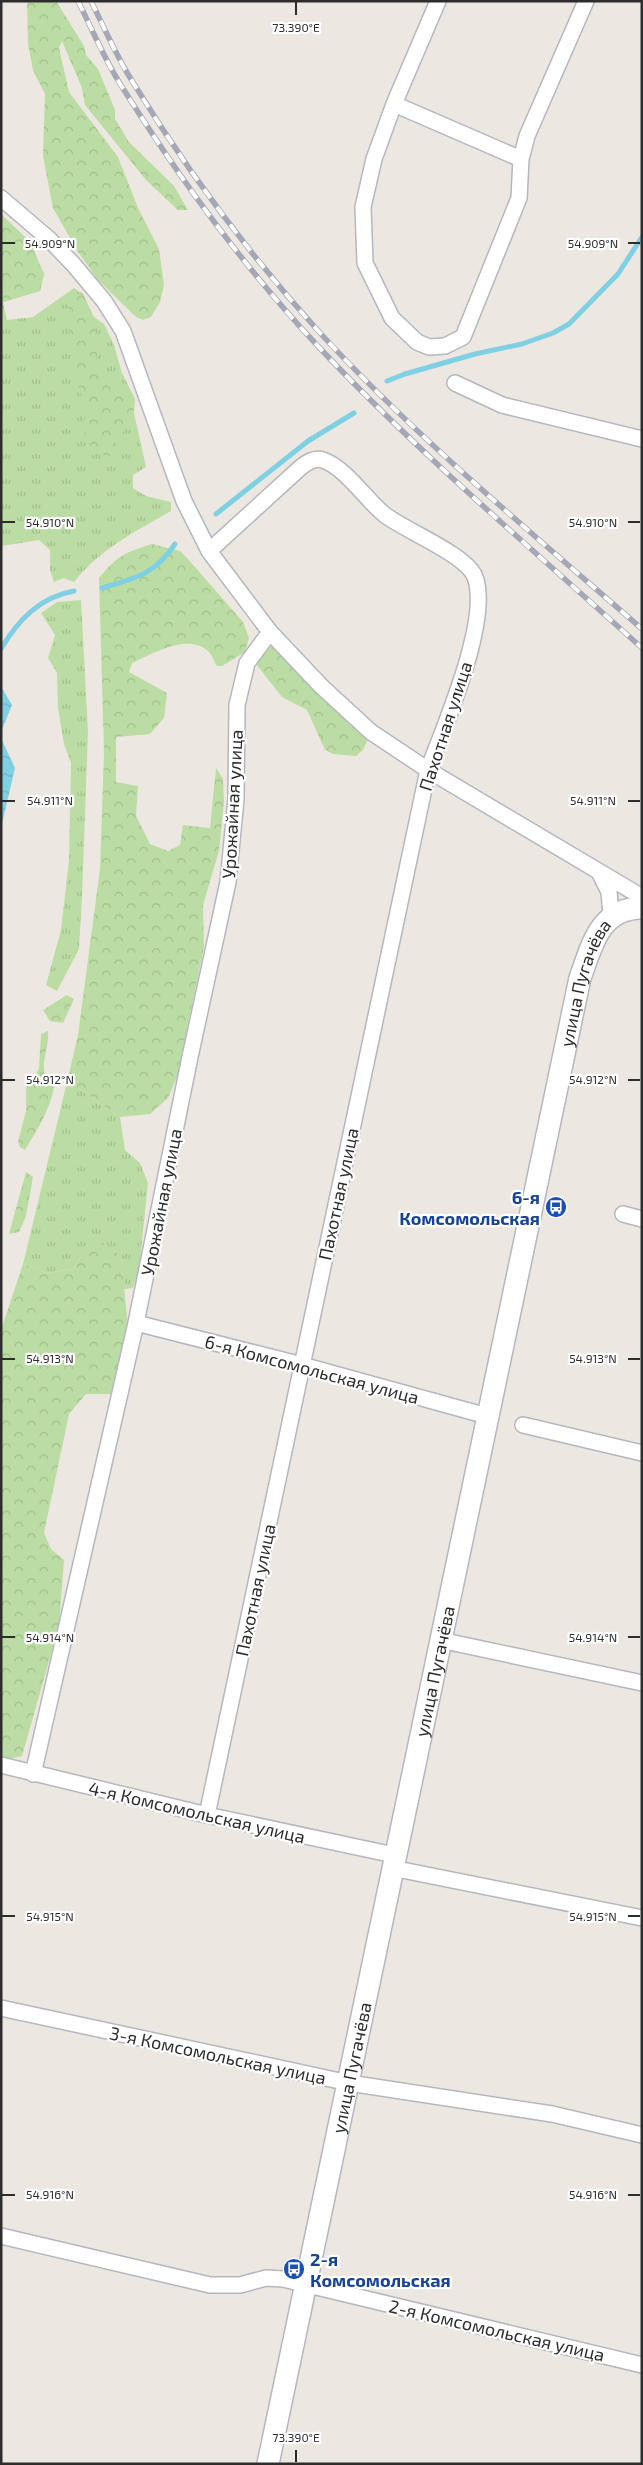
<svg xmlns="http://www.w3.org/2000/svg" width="643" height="2465" font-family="'Exo 2',sans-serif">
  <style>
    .grass { fill: url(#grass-tufts) }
    .forest { fill: url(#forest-crowns) }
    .water { fill: url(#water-ripples) }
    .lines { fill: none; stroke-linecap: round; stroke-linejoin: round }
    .stream { stroke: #7fd0e3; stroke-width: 5 }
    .street-casing { stroke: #b4b7bf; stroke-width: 18 }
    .secondary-casing { stroke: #b4b7bf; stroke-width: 24 }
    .street { stroke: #fff; stroke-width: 15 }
    .secondary { stroke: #fff; stroke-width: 21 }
    .rail-casing { stroke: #a4a7b5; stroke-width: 5.5 }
    .rail { stroke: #fff; stroke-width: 4; stroke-dasharray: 11; stroke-linecap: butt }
    .ticks { fill: none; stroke: #2d2d2d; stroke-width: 2 }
    .labels { text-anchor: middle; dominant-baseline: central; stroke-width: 4.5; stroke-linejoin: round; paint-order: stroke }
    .street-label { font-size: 18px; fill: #2d2d2d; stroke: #fff }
    .transit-label { font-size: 18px; font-weight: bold; fill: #164399; stroke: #fff; text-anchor: end }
    .ticks-label { font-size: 12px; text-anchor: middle; fill: #2d2d2d; stroke: #fff; stroke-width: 4.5; stroke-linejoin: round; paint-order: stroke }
  </style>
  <defs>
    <pattern id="grass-tufts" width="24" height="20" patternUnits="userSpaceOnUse" patternTransform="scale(1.25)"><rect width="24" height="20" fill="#bbdda3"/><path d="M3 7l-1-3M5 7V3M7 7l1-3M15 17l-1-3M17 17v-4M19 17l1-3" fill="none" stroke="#a1be8d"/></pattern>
    <pattern id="forest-crowns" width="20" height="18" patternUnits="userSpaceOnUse" patternTransform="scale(1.25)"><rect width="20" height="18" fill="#bbdda3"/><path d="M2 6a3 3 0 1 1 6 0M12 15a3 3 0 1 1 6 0" fill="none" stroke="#a1be8d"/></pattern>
    <pattern id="water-ripples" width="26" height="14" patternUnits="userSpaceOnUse" patternTransform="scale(1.25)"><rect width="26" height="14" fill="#7fd0e3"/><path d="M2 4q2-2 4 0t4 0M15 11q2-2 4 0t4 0" fill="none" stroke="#6eb3c3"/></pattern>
  </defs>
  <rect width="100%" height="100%" fill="#ede7e1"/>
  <path class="grass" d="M 1,214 L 30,242 L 44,274 L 40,291 L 3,302 L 7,320 L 33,317 L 74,288 L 83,294 L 94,317 L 104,324 L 114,345 L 122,373 L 135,399 L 134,413 L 146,467 L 133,475 L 133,488 L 146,496 L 171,502 L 171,511 C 136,531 100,549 74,582 L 64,578 L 54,582 L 50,570 L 50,550 L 39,540 L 1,546 Z
    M 81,600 L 88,732 L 82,897 L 79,949 L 57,991 L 46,985 L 61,930 L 69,861 L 71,763 L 64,744 L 58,708 L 57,673 L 48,658 L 55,635 L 41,613 L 57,602 Z
    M 69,1074 L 78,1088 L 120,1117 L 125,1150 L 140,1163 L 148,1183 L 139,1270 L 133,1288 L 124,1289 L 121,1256 L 84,1251 L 74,1269 L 47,1273 L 23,1264 Z"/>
  <path class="forest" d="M 27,1 L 56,1 L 84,46 L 86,55 L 98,69 L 115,110 L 115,119 L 129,142 L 174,186 L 188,210 L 178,210 L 146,180 L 85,105 L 82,88 L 62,41 L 59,48 L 69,92 L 118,157 L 138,208 L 159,249 L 164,285 L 160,302 L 151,317 L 143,320 L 136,317 L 98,280 L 78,252 L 53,208 L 43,156 L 45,94 L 33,70 L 28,44 Z
    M 1,214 L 30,242 L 44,274 L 40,291 L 3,302 Z
    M 75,294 L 83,294 C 95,318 98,336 96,364 C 113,378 142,391 132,417 C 127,429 124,433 112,438 L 113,456 L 95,454 L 85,437 L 83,424 L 87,411 L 75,377 L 72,341 L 67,323 L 68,305 Z
    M 152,544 L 180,551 L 188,559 L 243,622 L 249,638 L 245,652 L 222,666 L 217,666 C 214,662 212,655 209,652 C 188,632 153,654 132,663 L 129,672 L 167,693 L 164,718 L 150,734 L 116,737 L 116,782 L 138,786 L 136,816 L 150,844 L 168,851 L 180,845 L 183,825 L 210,828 L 216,768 L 223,779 L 224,802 L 219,851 L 203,905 L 204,947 L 177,1077 L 168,1098 L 150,1114 L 120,1117 L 78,1088 L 69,1074 L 78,1035 L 100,869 L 104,753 L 99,578 C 118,555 124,553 152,544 Z
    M 267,646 L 275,648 L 345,720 L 369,737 L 363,750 L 356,756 L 333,754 L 325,750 L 307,710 L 282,697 L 256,664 L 260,652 Z
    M 67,995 L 74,999 L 63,1023 L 50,1021 L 43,1010 Z
    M 48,1031 C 50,1051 34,1072 54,1087 C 50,1110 37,1130 25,1150 L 20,1147 L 18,1142 L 26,1111 L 26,1088 L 39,1069 L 41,1034 Z
    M 26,1172 L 33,1177 L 26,1216 L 19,1232 L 9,1234 Z
    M 102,1242 L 121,1256 L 128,1327 L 111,1394 L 86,1394 L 69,1414 L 44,1533 L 51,1549 L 64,1560 L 59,1626 L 22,1756 L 9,1759 L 1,1757 L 1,1330 L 23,1264 L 47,1273 L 74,1269 L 84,1251 Z"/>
  <path class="water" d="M 1,686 L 12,705 L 1,732 Z
    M 1,738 L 15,768 L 1,828 Z"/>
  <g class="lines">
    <path class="stream" d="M 387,381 L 405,374 L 475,354 L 522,344 L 553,333 L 569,324 L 618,274 L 642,237
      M 216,514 L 308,441 L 354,413
      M 102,588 C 136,578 154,575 175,544
      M 1,649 C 18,620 40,597 74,591"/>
    <g class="street-casing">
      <path id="street" d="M 438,1 L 394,104 L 374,159 L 363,207 L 365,263 L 392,318 L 417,342 L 429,347 L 445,346 L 463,337 L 519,198 L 521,159 L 527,136 L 586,1
        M 394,104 L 521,159
        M 1,198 L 49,239 L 73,264 L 104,301 L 123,331 L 184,501 L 209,551 L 270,632 L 321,686 L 371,732 L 428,770 L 642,897
        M 455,383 L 502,405 L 642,439
        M 599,872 L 609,892 L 611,915
        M 623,1214 L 642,1219
        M 136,1323 L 302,1365 L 487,1416
        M 523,1425 L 642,1453
        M 440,1640 L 642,1683
        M 1,1765 L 207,1815 L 394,1855
        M 33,1774 L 136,1323 L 190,1057 L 228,882 L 236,799 L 237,705 L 247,663 L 270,632
        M 207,1815 L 428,770 C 444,727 491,620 475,577 C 467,555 404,530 385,515 C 366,500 346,468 323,460 C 314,457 306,463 300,468 L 209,551
        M 392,1868 L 642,1918
        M 1,2008 L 349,2083 L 552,2114 L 642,2135
        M 1,2236 L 210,2285 L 240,2285 L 266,2278 L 283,2279 L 642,2365"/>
    </g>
    <g class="secondary-casing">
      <g id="secondary">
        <path id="s1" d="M 268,2464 L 580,978 C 592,946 599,908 642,908"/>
      </g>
    </g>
    <use href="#street" class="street"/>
    <use href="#secondary" class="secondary"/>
    <g class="rail-casing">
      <path id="rail" d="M 78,1 C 93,31 106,63 124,90 C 180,179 243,266 315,343 C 416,451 531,548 642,648
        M 91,1 C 105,29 117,58 134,84 C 188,172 251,257 321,334 C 418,439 534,535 642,629"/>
    </g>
    <use href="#rail" class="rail"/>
  </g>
  <path class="ticks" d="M 296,2 L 296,15M 2,243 L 15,243M 628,243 L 640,243M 2,522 L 15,522M 628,522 L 640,522M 2,801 L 15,801M 628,801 L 640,801M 2,1080 L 15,1080M 628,1080 L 640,1080M 2,1359 L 15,1359M 628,1359 L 640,1359M 2,1637 L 15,1637M 628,1637 L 640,1637M 2,1916 L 15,1916M 628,1916 L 640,1916M 2,2195 L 15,2195M 628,2195 L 640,2195M 296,2450 L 296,2462"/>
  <defs>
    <g id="bus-disc" transform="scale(1.125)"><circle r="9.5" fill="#1a4fb4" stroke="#fff"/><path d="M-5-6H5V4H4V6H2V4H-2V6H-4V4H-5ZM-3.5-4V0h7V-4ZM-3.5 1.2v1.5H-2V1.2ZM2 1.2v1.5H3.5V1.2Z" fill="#fff"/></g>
  </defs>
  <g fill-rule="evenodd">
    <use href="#bus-disc" x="556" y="1207"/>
    <use href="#bus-disc" x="294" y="2269"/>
  </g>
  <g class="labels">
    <g class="street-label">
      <text transform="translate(445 726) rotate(-72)">Пахотная улица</text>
      <text transform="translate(232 804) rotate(-87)">Урожайная улица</text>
      <text stroke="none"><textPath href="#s1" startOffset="1515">улица Пугачёва</textPath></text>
      <text transform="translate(338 1194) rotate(-78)">Пахотная улица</text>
      <text transform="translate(161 1202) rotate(-79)">Урожайная улица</text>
      <text transform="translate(312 1369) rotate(15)">6-я Комсомольская улица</text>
      <text transform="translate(255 1590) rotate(-78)">Пахотная улица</text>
      <text stroke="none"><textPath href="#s1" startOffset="810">улица Пугачёва</textPath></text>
      <text transform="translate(197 1812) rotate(13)">4-я Комсомольская улица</text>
      <text transform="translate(218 2055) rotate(12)">3-я Комсомольская улица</text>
      <text stroke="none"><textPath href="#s1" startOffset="405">улица Пугачёва</textPath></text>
      <text transform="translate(497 2330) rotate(13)">2-я Комсомольская улица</text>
    </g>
    <g class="transit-label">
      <text x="540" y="1197">6-я<tspan x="540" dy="21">Комсомольская</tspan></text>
      <text x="310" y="2259" text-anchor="start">2-я<tspan x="310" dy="21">Комсомольская</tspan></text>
    </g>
  </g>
  <g class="ticks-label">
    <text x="296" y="32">73.390°E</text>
    <text x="593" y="248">54.909°N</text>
    <text x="50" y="248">54.909°N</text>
    <text x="593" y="527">54.910°N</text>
    <text x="50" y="527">54.910°N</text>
    <text x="593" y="805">54.911°N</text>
    <text x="50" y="805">54.911°N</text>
    <text x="50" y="1084">54.912°N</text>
    <text x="593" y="1084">54.912°N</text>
    <text x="50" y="1363">54.913°N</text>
    <text x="593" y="1363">54.913°N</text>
    <text x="593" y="1642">54.914°N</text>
    <text x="50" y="1642">54.914°N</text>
    <text x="50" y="1921">54.915°N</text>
    <text x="593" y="1921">54.915°N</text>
    <text x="50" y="2199">54.916°N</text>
    <text x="593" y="2199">54.916°N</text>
    <text x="296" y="2442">73.390°E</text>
  </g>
  <rect width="643" height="2465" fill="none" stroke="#2d2d2d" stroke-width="5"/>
</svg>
